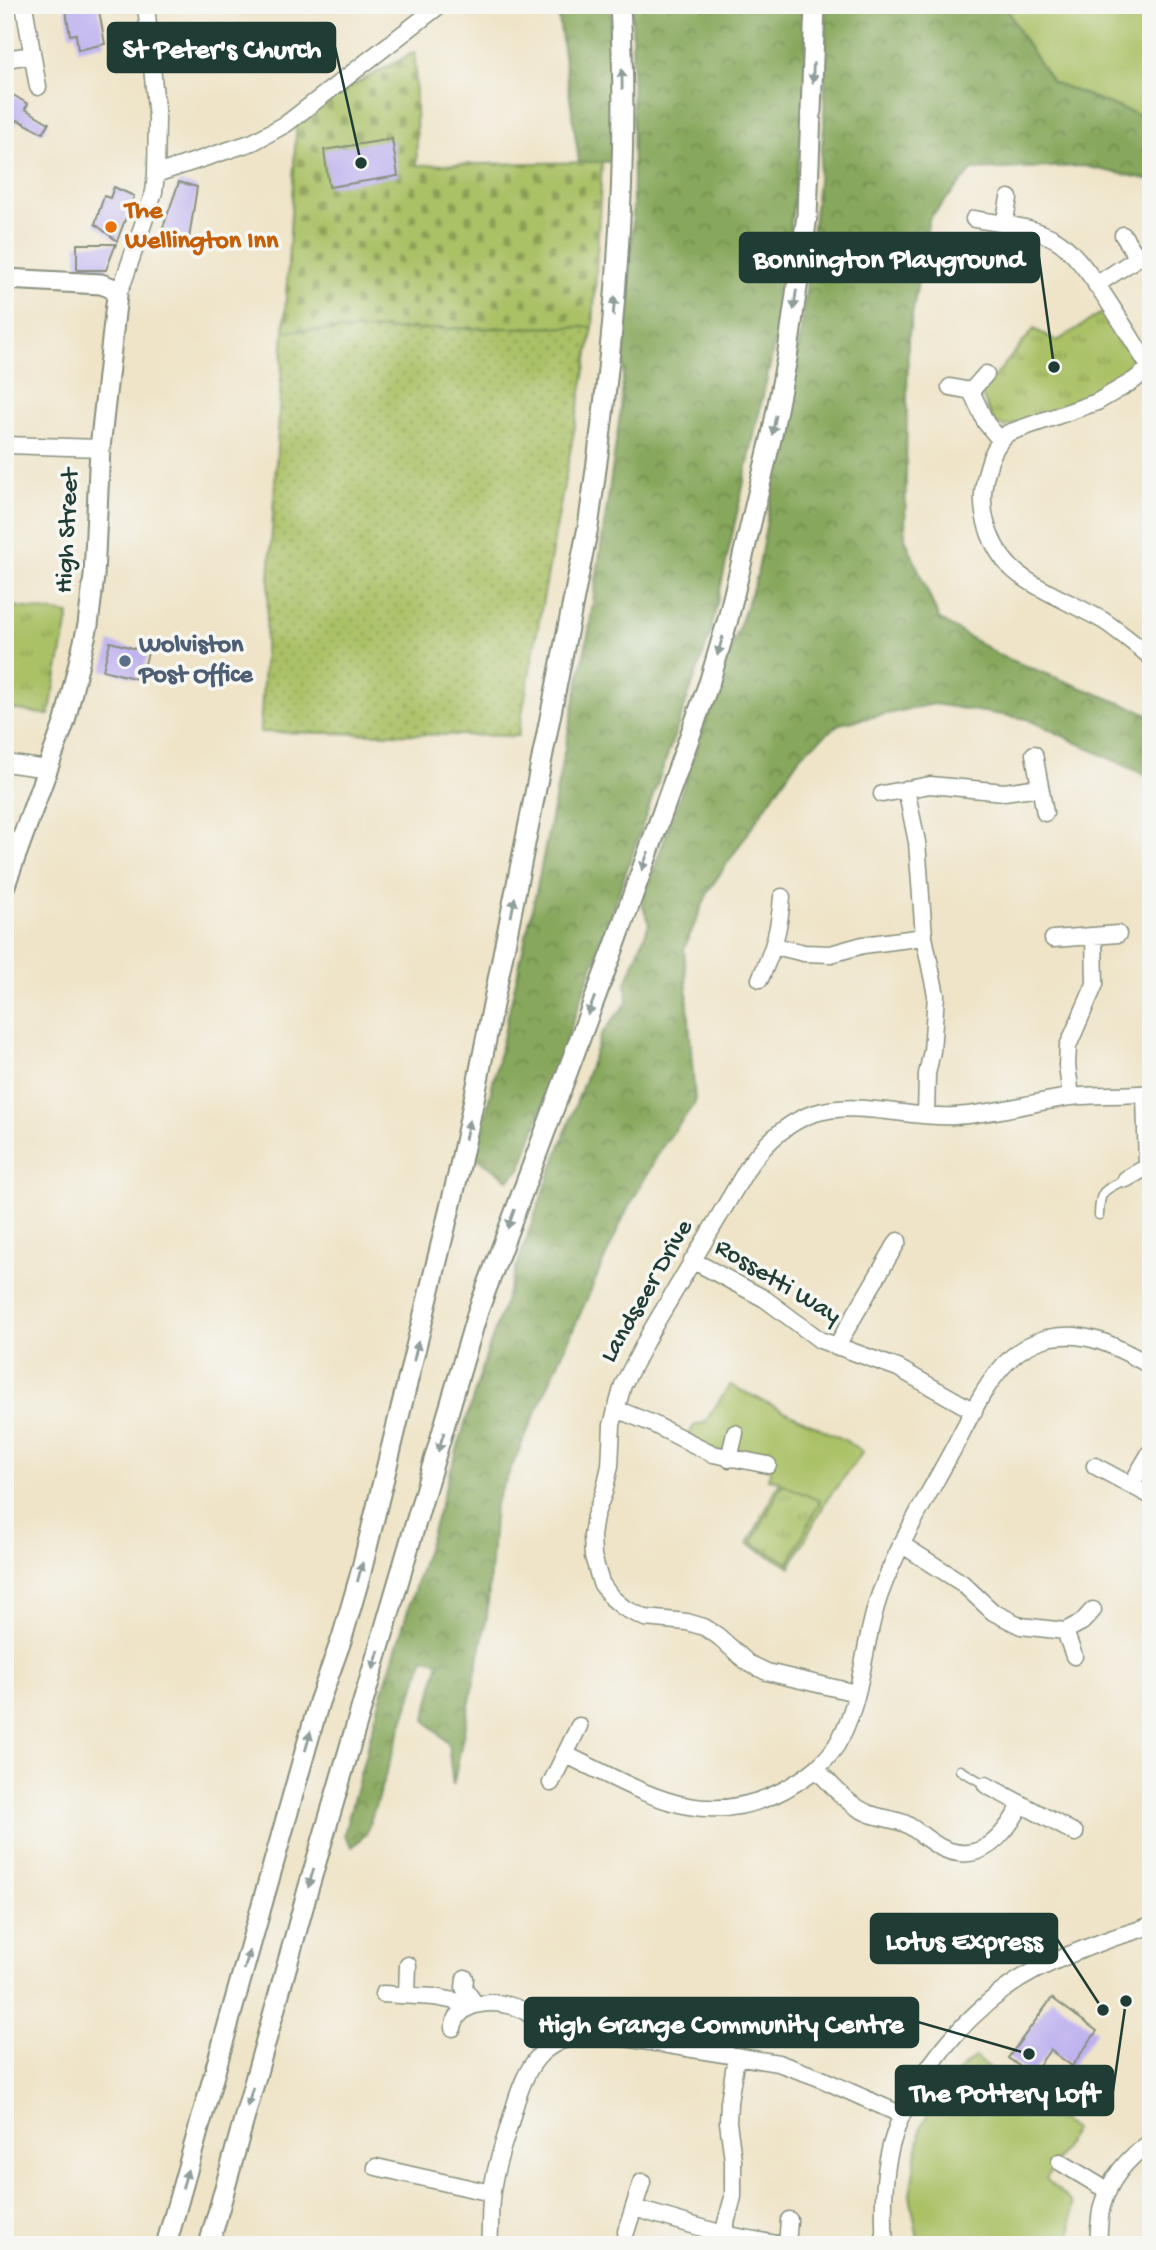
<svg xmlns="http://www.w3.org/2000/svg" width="1156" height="2250" font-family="'Gochi Hand',sans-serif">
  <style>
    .grass { fill: #aac166; stroke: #647f4d; stroke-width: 2 }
    .forest { fill: url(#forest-crowns); stroke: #537248; stroke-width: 2 }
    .cemetery { fill: url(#cemetery-stones); stroke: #647f4d; stroke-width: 2 }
    .park { fill: url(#park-tufts); stroke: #647f4d; stroke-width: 2 }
    .garden { fill: url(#garden-dots); stroke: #647f4d; stroke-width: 2 }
    .building { fill: #beb0ef }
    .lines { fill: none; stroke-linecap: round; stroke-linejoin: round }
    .service-casing { stroke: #87907e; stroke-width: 11 }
    .minor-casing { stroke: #87907e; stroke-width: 19 }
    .tertiary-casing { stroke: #87907e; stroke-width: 23 }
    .service { stroke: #fff; stroke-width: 8 }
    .minor { stroke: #fff; stroke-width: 16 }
    .tertiary { stroke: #fff; stroke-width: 19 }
    .oneway { fill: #8f9e9a }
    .food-dot { fill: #e8710a; stroke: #f6f6f2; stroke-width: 2.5 }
    .service-dot { fill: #5c6f8a; stroke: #f6f6f2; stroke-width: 2.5 }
    .labels { text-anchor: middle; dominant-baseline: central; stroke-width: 7; stroke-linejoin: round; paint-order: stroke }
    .food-label { font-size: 26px; font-weight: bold; fill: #c56008; stroke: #f6f6f2; text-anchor: start }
    .street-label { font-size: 26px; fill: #1f3d34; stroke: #f6f6f2 }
    .service-label { font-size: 26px; font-weight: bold; fill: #4e5e75; stroke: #f6f6f2; text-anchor: start }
    .leader { fill: none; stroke: #1f3d34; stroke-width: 2.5 }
    .callout-dot { fill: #1f3d34; stroke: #f6f6f2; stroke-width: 2.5 }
    .callout { fill: #1f3d34; stroke: #1f3d34; stroke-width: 2.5 }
    .callout-label { font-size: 28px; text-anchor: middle; font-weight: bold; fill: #fff }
  </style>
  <defs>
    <pattern id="forest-crowns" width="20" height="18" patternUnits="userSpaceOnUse" patternTransform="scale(1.75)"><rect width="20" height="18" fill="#87a75b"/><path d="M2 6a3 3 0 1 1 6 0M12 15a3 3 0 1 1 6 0" fill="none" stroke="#6e894c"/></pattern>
    <pattern id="cemetery-stones" width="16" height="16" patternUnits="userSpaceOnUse" patternTransform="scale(1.75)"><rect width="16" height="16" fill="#aac166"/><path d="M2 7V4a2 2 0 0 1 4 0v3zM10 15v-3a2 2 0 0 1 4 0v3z" fill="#8a9e55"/></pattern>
    <pattern id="park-tufts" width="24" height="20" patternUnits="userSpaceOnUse" patternTransform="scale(1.75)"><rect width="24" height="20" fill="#aac166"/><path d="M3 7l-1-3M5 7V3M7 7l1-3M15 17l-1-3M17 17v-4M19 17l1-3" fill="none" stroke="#8a9e55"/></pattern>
    <pattern id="garden-dots" width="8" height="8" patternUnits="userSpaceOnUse" patternTransform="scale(1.75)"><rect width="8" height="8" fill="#aac166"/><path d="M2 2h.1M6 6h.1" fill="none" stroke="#8a9e55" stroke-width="1.8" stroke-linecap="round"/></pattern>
  </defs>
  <rect width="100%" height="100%" fill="#f6f6f2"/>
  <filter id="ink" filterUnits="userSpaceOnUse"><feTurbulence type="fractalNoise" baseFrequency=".0143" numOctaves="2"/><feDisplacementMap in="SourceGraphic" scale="14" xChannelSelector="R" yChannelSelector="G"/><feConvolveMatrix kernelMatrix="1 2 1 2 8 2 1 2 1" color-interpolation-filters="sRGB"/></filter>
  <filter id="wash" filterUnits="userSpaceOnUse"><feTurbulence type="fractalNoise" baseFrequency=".00686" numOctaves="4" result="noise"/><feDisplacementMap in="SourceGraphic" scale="28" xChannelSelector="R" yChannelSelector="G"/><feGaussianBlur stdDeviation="1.57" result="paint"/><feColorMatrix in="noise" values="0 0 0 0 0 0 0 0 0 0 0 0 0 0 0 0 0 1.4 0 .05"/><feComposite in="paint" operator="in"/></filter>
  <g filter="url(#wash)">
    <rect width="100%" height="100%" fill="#efe4c8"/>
    <path class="grass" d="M 1005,5 L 1151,5 L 1151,116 L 1136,114 L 1052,82 L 1022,37 Z
      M 730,1385 L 843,1439 L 863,1452 L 826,1501 L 790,1567 L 748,1544 L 780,1481 L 768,1479 L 772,1463 L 726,1456 L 686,1438 L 694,1426 L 705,1422 Z
      M 975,2057 L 1074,2130 L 1046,2179 L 1073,2204 L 1070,2245 L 919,2245 L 910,2195 L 921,2126 L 949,2079 Z"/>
    <path class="forest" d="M 557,5 L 611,5 L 615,162 L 579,162 Z
      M 632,5 L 806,5 L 806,95 L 780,319 L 710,635 L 521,1168 L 509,1180 L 476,1157 L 536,892 L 589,630 L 621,408 L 633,217 Z
      M 826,5 L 1005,5 L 1022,37 L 1052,82 L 1136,114 L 1151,116 L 1151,180 L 1083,166 L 972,170 L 929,219 L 908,339 L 905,538 L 939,619 L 1001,656 L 1151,715 L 1151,778 L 1027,719 L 934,704 L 839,724 L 801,755 L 709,890 L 684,949 L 695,1103 L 662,1147 L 624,1216 L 495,1504 L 487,1616 L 453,1786 L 448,1743 L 425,1720 L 439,1661 L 424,1658 L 366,1834 L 352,1847 L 344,1834 L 380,1701 L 485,1359 L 531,1226 L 602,1033 L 627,1003 L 626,983 L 649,924 L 642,903 L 757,576 L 802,324 L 824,128 Z"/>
    <path class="cemetery" d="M 415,52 L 417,165 L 602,162 L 593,327 L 284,331 L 297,115 Z"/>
    <path class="park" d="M 1103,312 L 1137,360 L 1138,367 C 1113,397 1042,414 1005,427 L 994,423 L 981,393 L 1034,329 L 1057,341 Z
      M 5,605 L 69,614 L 49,715 L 5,708 Z
      M 782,1484 L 820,1501 L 789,1563 L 752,1543 Z"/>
    <path class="garden" d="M 593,327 L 518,736 L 260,732 L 284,331 Z"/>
    <g id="blocks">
      <path class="building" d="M 65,5 L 98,5 L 105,44 L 78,50 L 76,34 L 70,35 Z
        M 5,90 L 28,104 L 25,109 L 49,123 L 43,133 L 18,120 L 14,125 L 5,120 Z
        M 392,139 L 398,176 L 329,187 L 324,150 Z
        M 179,182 L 197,187 L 189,239 L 162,230 Z
        M 114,187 L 134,196 L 117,241 L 95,224 L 104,196 L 110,198 Z
        M 77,244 L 116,244 L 106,270 L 77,270 Z
        M 110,642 L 148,652 L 141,680 L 103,670 Z
        M 1052,1998 L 1097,2031 L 1072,2066 L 1050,2050 L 1032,2075 L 1008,2058 Z"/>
    </g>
  </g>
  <g filter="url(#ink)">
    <use href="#blocks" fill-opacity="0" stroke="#87907e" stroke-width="2"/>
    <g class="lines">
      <g class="service-casing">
        <path id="service" d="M 1099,1215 C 1100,1188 1103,1192 1126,1179
          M 960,1770 L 986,1785"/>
      </g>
      <g class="minor-casing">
        <path id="minor" d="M 24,5 L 38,87
          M 5,59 L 32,55
          M 156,174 L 253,142 L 286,124 L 440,5
          M 974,219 C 1001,224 1034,226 1058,241 C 1087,260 1129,336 1150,368
          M 1004,225 L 1009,198
          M 1123,235 L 1138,258
          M 1096,285 L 1151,249
          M 117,295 L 124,280 L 154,192 L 156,174 L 157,118 L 146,5
          M 1151,367 L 1133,381 L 1097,402 L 1008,433 C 994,445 989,461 985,479 C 977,515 993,558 1024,578 C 1049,595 1078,606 1104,621 C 1120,632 1136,645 1151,657
          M 950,387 L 971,391 L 986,374
          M 971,391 L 986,423 L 1000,440
          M 5,445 L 100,448
          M 1034,754 L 1045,813
          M 5,763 L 48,769
          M 906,789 L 917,842 L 924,937 L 936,995 L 932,1051 L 927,1074 L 926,1115
          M 882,794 L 930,785 L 1004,792 L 1040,787
          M 1053,939 L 1118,934
          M 775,946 L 804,953 L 831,954 L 863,945 L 924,937
          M 760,979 C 774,948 779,931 782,897
          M 1145,1094 L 1147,1167
          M 1071,1097 L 1067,1065 L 1068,1046 L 1095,984 L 1094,936
          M 1126,1179 L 1147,1167 L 1151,1169
          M 692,1260 L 765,1299 L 820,1340 L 898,1368 L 974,1411
          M 836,1347 L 898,1241
          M 616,1409 L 651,1423 L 713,1454 L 768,1465
          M 729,1459 L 735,1433
          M 1095,1466 L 1151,1496
          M 1131,1485 L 1151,1451
          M 901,1544 L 962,1583 L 993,1612 L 1021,1626 L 1065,1631 L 1082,1622 L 1093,1610
          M 1065,1631 L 1074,1656
          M 856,1693 L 767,1672 L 748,1663 L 718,1636 L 704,1627 L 687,1622 L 645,1618 L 624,1608 L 611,1597 L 601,1583 L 593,1556 L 592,1536 L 595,1516 L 604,1492 L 610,1466 L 612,1425 L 623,1385 L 651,1331 L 750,1164 C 766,1143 786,1123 812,1114 C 859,1099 907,1119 955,1116 C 994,1114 1032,1102 1071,1097 C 1097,1094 1124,1096 1151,1093
          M 566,1755 C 642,1790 700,1834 784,1790 C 807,1777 829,1762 841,1737 C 864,1692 863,1641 880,1594 C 898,1545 926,1499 951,1453 C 968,1422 984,1383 1010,1359 C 1020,1349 1034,1342 1047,1338 C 1087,1329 1117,1347 1151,1366
          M 816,1769 C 833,1786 847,1805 870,1814 C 881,1818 895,1819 906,1824 C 919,1831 929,1842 942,1848 C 981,1866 1005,1835 1021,1805
          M 551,1783 L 579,1726
          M 986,1785 L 1075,1833
          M 465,1978 L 464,1988 L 476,2005
          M 383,1994 L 434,1997 L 476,2005
          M 407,1994 L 408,1965
          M 453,2028 C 459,1996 508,1999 529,2014 C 541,2021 547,2033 554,2044
          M 1060,2162 L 1108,2191
          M 376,2167 L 491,2193
          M 634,2208 L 723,2234 L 782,2245
          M 626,2232 L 642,2182
          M 723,2234 L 733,2197 L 733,2160 L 728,2122 L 729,2102 L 736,2057
          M 489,2245 C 491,2227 489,2209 492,2191 C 495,2167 504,2143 511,2119 C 528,2057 544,2031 613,2036 L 778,2063 L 817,2077 L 902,2115
          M 787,2245 L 789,2220
          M 885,2245 C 883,2216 883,2187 888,2159 C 902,2085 970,2004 1036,1970 C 1060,1958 1085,1948 1110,1939 C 1124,1934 1138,1931 1151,1925
          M 1098,2245 C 1099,2232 1099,2218 1102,2206 C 1109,2180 1128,2157 1151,2142"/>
      </g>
      <g class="tertiary-casing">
        <path id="tertiary" d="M 5,279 L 101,284 L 112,288 L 117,295 L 100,448 L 94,576 L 88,625 L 65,721 L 5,885
          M 166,2245 L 319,1702 L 342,1638 L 360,1576 L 458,1175 L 477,1085 L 588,527 C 613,355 630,180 620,5
          M 209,2245 L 309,1886 L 478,1311 L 616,942 L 710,680 L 728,619 L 772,435 L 787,358 L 807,216 L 815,5"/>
      </g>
      <use href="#service" class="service"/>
      <use href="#minor" class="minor"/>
      <use href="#tertiary" class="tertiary"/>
    </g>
    <defs><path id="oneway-solid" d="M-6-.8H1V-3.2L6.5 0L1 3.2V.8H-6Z" transform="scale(1.75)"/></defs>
    <g class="oneway">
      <use href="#oneway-solid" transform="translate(813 73) rotate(92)"/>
      <use href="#oneway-solid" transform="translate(622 79) rotate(-91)"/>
      <use href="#oneway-solid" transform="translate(795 300) rotate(98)"/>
      <use href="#oneway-solid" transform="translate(614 306) rotate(-85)"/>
      <use href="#oneway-solid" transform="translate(774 425) rotate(101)"/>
      <use href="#oneway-solid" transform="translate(720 646) rotate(106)"/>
      <use href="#oneway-solid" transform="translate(645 861) rotate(110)"/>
      <use href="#oneway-solid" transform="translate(513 907) rotate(-79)"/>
      <use href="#oneway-solid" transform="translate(591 1006) rotate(111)"/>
      <use href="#oneway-solid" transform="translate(467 1130) rotate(-78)"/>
      <use href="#oneway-solid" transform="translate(511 1219) rotate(110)"/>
      <use href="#oneway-solid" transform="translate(416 1351) rotate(-77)"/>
      <use href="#oneway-solid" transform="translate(441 1442) rotate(107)"/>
      <use href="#oneway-solid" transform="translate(360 1572) rotate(-75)"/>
      <use href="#oneway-solid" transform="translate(376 1660) rotate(107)"/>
      <use href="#oneway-solid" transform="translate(308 1741) rotate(-75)"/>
      <use href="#oneway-solid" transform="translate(311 1878) rotate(106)"/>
      <use href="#oneway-solid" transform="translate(247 1960) rotate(-74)"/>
      <use href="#oneway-solid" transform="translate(250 2097) rotate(106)"/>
      <use href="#oneway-solid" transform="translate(185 2179) rotate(-74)"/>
    </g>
  </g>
  <circle class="food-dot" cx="111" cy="227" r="7"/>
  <circle class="service-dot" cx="125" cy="661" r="7"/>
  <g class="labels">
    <g class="food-label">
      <text x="125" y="212">The<tspan x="125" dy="30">Wellington Inn</tspan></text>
    </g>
    <g class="street-label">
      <text transform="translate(69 531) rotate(-87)">High Street</text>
      <text transform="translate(777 1283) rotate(31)">Rossetti Way</text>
      <text transform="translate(648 1292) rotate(-60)">Landseer Drive</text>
    </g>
    <g class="service-label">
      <text x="139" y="646">Wolviston<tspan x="139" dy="30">Post Office</tspan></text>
    </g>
  </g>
  <path class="leader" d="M361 163L335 47M1054 367L1039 257M1103 2010L1057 1939M1029 2054L918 2022M1126 2001L1113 2091"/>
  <g class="callout-dot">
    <circle cx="361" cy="163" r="7"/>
    <circle cx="1054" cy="367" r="7"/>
    <circle cx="1103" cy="2010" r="7"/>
    <circle cx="1029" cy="2054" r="7"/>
    <circle cx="1126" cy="2001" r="7"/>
  </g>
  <g class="callout">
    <rect x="108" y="23" width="227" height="49" rx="7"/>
    <rect x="740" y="233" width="299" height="49" rx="7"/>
    <rect x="871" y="1914" width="186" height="49" rx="7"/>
    <rect x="525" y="1998" width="393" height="49" rx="7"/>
    <rect x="896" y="2066" width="217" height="49" rx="7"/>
  </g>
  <g class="callout-label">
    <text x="222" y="57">St Peter's Church</text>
    <text x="889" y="267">Bonnington Playground</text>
    <text x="964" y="1949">Lotus Express</text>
    <text x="721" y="2032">High Grange Community Centre</text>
    <text x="1005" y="2101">The Pottery Loft</text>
  </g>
  <rect width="1156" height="2250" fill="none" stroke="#f6f6f2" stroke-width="28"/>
</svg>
